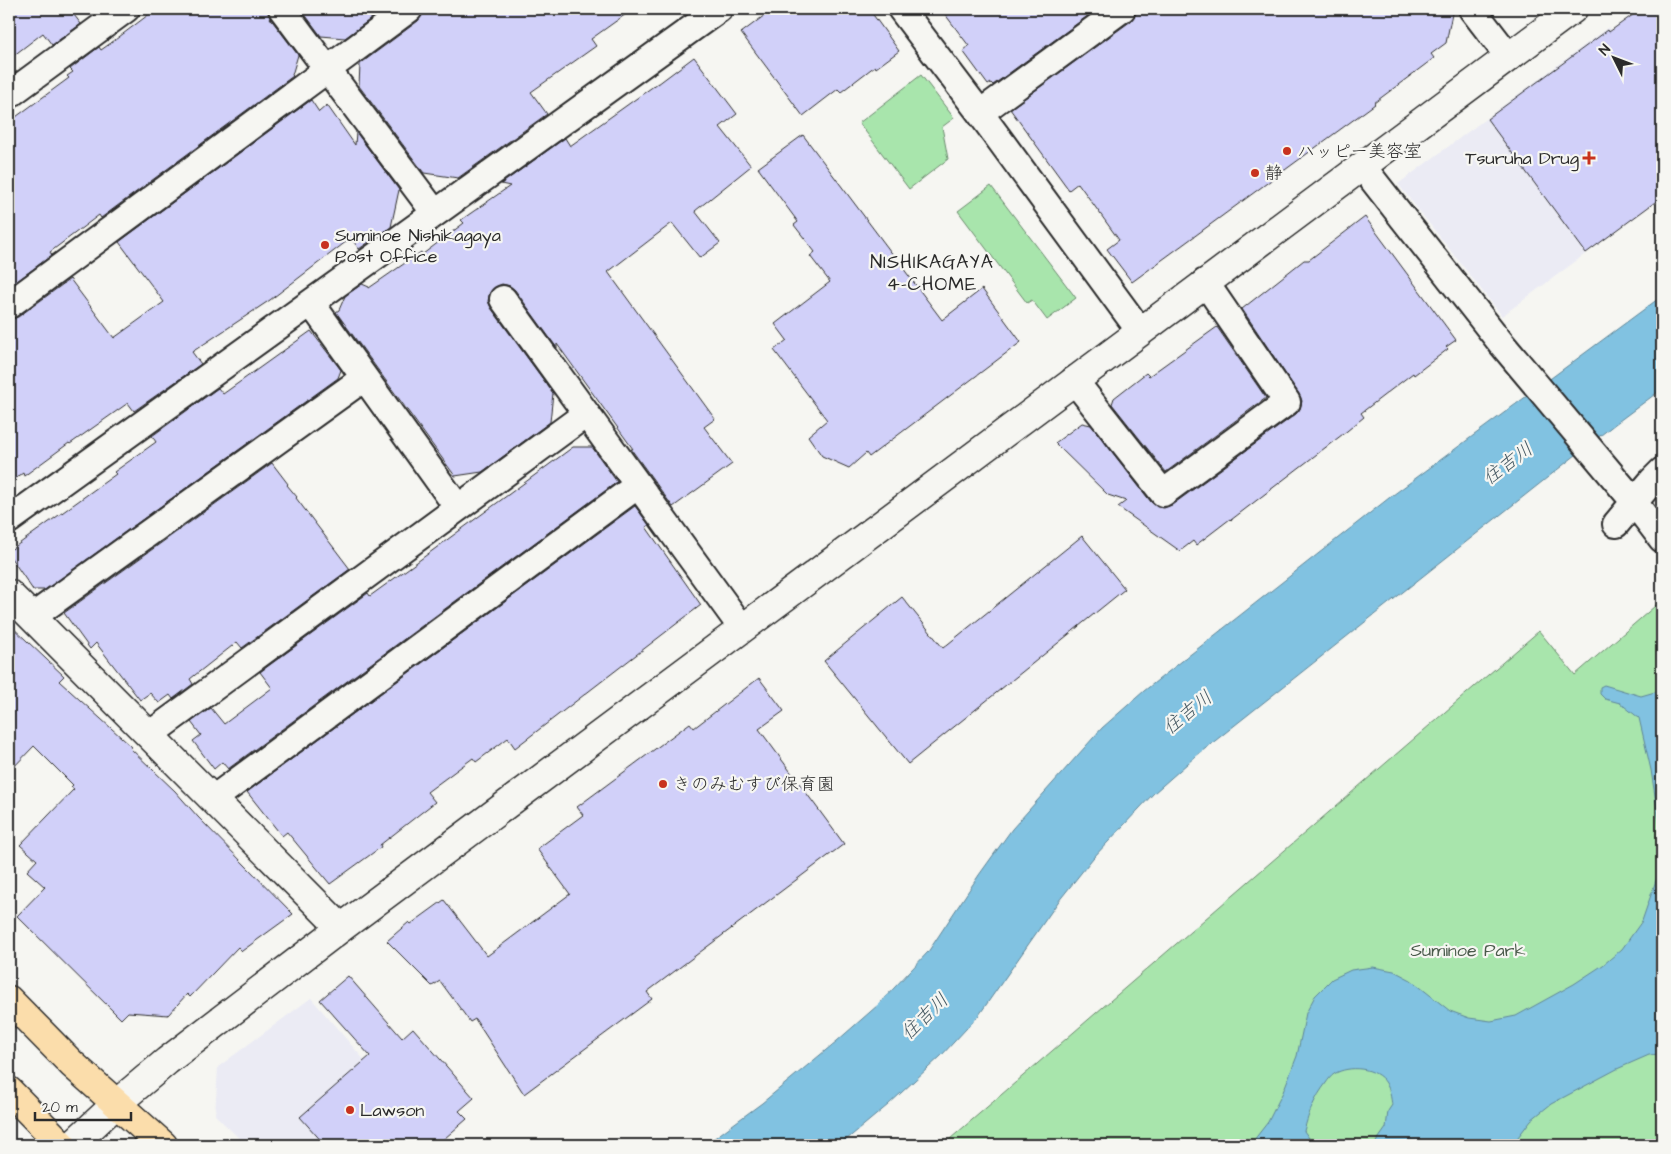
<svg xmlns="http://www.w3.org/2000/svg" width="1671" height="1154" font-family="'Architects Daughter','Klee One',sans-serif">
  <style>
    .built { fill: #ebebf4 }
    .green { fill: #a8e5ac; stroke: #6a886c }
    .water { fill: #81c2e1; stroke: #5f8698 }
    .building { fill: #d1d0f9; stroke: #2b2b2b }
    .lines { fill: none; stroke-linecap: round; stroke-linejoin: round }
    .street-casing { stroke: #2b2b2b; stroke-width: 30 }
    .secondary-casing { stroke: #2b2b2b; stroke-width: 31 }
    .primary-casing { stroke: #2b2b2b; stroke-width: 31 }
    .street { stroke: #f6f6f2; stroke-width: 26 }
    .secondary { stroke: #f6f6f2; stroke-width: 28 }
    .primary { stroke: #fbddab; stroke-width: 28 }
    .poi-dot { fill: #c8321e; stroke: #f6f6f2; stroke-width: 2 }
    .labels { text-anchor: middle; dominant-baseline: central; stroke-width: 4.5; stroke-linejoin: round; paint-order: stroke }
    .poi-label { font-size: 18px; fill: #2b2b2b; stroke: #f6f6f2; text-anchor: start }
    .park-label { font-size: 18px; fill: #4a5a4b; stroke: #f6f6f2 }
    .neighbourhood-label { font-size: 19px; letter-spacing: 1px; fill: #2b2b2b; stroke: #f6f6f2 }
    .water-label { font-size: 19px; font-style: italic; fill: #455862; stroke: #f6f6f2 }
  </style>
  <rect width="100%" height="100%" fill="#f6f6f2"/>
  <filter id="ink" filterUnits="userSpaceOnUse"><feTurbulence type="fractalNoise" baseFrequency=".02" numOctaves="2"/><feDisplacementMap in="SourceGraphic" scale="10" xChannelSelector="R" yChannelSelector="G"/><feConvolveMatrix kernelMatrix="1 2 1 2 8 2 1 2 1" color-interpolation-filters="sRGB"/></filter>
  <g filter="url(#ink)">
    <path class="built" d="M 1609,27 L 1662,100 L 1662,197 L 1502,316 L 1398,184 Z
      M 311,998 L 402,1104 L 353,1145 L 322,1145 L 317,1140 L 312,1145 L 246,1145 L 215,1115 L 218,1067 Z"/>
    <path class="green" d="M 921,75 L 954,118 L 942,127 L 948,159 L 909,189 L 859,123 Z
      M 991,186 L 1076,298 L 1047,320 L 1032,300 L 1027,303 L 958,211 Z
      M 1662,600 L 1662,1145 L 943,1145 L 1539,631 L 1575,675 Z"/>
    <path class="water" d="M 1662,296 L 1662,389 L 1615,424 L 1196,756 L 1154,793 L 1093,858 L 1058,902 L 979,1015 L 941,1056 L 888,1105 L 840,1145 L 705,1145 L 762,1103 L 837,1041 L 878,1005 L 928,952 L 979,875 L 1012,829 L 1102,728 L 1144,691 L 1389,498 Z
      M 1604,685 L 1641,696 L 1662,690 L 1662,841 L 1651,770 L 1639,718 L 1620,703 L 1605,699 L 1600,694 L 1600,687 Z
      M 1662,863 L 1662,1054 L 1649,1055 L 1617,1069 L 1551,1104 L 1531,1120 L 1512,1145 L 1374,1145 L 1386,1128 L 1388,1111 L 1392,1105 C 1391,1098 1390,1090 1386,1083 C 1376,1067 1349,1065 1334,1074 C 1331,1076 1328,1080 1326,1083 C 1314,1099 1309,1112 1304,1131 L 1309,1138 L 1309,1145 L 1250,1145 L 1268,1122 L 1283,1092 L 1297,1056 L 1306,1013 L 1315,996 L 1332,979 L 1351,970 L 1373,967 L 1394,971 L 1411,980 L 1450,1011 L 1469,1018 L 1491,1021 L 1516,1016 L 1574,984 L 1603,965 L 1622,949 L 1642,921 Z"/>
    <path class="building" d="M 9,9 L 75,9 L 71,11 L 81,24 L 52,45 L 43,33 L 9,59 Z
      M 156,9 L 267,9 L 270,18 L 298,55 L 292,75 L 293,76 L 101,218 L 99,215 L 50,252 L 52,255 L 9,287 L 9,122 L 69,78 L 67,76 L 73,72 L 70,69 L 99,47 L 101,50 L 111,43 Z
      M 301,9 L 384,9 L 345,38 L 321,36 Z
      M 424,9 L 633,9 L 591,39 L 596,46 L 531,92 L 547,114 L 458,178 L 424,173 L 359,86 L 360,64 L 418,21 L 422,15 Z
      M 773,9 L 869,9 L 899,51 L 876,68 L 875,66 L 841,92 L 838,89 L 803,116 L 741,33 Z
      M 941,9 L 1097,9 L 993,85 L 991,83 L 988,85 L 963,51 L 969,46 Z
      M 1137,9 L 1453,9 L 1446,43 L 1431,54 L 1434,58 L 1374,103 L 1375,104 L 1132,282 L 1107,249 L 1119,240 L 1078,183 L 1069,190 L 1010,109 L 1131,21 L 1135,15 Z
      M 1641,9 L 1662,9 L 1662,197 L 1586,253 L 1487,119 L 1608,30 L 1609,32 Z
      M 694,57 L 737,114 L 720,127 L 751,166 L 695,211 L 720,243 L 700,258 L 672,223 L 608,272 L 715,419 L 704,427 L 732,464 L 673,507 L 631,449 L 633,449 L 557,344 L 557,348 L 515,290 L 510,286 L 502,284 L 495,287 L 490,292 L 488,301 L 491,308 L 553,393 L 550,422 L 482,472 L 455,476 L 336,312 L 339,310 L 345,296 L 362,284 L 369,287 L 369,288 L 421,252 L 423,254 L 464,223 L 461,220 L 510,186 L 501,184 L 565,138 L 570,146 L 658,83 L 658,84 Z
      M 311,100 L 319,112 L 327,105 L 355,145 L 356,132 L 399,190 L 391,227 L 359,249 L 351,238 L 270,300 L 192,352 L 201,364 L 134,411 L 128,403 L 70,444 L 69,443 L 24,476 L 23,473 L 9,483 L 9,320 L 18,317 L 70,279 L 114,338 L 164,302 L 119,242 Z
      M 803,135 L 942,320 L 982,289 L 1021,342 L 869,457 L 866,453 L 849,468 L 822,456 L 808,436 L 827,420 L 774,350 L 787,340 L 775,324 L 830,282 L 810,256 L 815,252 L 794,225 L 798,222 L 758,168 Z
      M 1365,217 L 1456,340 L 1446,347 L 1448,349 L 1414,375 L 1413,373 L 1361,413 L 1364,417 L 1347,431 L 1231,520 L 1230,519 L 1196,545 L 1193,541 L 1180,551 L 1118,507 L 1126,501 L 1108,495 L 1055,443 L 1082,423 L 1091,425 L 1151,502 L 1157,507 L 1164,508 L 1172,505 L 1296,414 L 1300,409 L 1302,401 L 1299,394 L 1242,309 L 1304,260 L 1309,260 Z
      M 1217,327 L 1266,398 L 1166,472 L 1112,404 L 1114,398 L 1146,373 L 1149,376 Z
      M 311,331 L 341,370 L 338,378 L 45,590 L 33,590 L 9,555 L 9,551 L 116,474 L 114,472 L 156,442 L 152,436 L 218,388 L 223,394 Z
      M 573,447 L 592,447 L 617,482 L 228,769 L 222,762 L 214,769 L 193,741 L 201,735 L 191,722 L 211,708 L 224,724 L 272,688 L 260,672 L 368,593 L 370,596 L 417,562 Z
      M 272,463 L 288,484 L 287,485 L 297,497 L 296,498 L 350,569 L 242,648 L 237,642 L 190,679 L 193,684 L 173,699 L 170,695 L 159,703 L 150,693 L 140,700 L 96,643 L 90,649 L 64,613 Z
      M 635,506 L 649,525 L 646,527 L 701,605 L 515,748 L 508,738 L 476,762 L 473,758 L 427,792 L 435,802 L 380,845 L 381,847 L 330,884 L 287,832 L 282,836 L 247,792 Z
      M 1082,536 L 1125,589 L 908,764 L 824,661 L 902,597 L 943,648 Z
      M 9,624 L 64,676 L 59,681 L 132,747 L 130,748 L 175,791 L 198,817 L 293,914 L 242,951 L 238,947 L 190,997 L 187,994 L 168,1015 L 128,1012 L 121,1019 L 17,916 L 45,887 L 27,871 L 37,860 L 20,845 L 74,789 L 71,787 L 73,785 L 34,746 L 9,772 Z
      M 759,678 L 784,711 L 759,729 L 844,844 L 647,992 L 652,999 L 524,1094 L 475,1019 L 470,1022 L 440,981 L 432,986 L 387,941 L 409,922 L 411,924 L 444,900 L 487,956 L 570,894 L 537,849 L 583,815 L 577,807 L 690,723 L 694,728 Z
      M 348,976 L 402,1038 L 413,1028 L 474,1098 L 459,1111 L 467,1119 L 437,1145 L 325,1145 L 300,1117 L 370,1056 L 320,1000 Z"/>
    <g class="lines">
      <g class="street-casing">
        <path id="street" d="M 282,9 L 435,213
          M 901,9 L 980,113 L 1140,331
          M 1472,9 L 1509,57
          M 9,95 L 126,9
          M 980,113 L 1122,9
          M 1362,166 L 1501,343 L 1627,493 L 1662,539
          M 503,299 L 742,628
          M 311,303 L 458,508
          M 9,305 L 409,9
          M 1074,380 L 1163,493 L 1287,402 L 1205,282
          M 9,520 L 719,9
          M 1616,524 L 1652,481 L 1662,471
          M 32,617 L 364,378
          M 149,735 L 586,414
          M 213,799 L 638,485"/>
      </g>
      <g class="secondary-casing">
        <path id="secondary" d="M 9,594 L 341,928
          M 72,1145 L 116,1104 L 167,1061 L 341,928 L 1573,9"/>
      </g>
      <g class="primary-casing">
        <path id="primary" d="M 9,1000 L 72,1064 L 163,1145
          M 9,1091 L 62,1145"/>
      </g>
      <use href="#street" class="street"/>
      <use href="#secondary" class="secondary"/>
      <use href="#primary" class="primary"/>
    </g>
  </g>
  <g class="poi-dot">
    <circle cx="1287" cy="151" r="5"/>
    <path d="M1586.5 150.5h5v5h5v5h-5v5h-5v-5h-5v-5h5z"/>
    <circle cx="1255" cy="173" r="5"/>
    <circle cx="325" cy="245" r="5"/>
    <circle cx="663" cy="784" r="5"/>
    <circle cx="350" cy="1110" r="5"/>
  </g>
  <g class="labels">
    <g class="poi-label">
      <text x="1297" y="151">ハッピー美容室</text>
      <text x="1579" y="158" text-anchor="end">Tsuruha Drug</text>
      <text x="1265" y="173">静</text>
      <text x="335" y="235">Suminoe Nishikagaya<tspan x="335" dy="21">Post Office</tspan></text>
      <text x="673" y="784">きのみむすび保育園</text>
      <text x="360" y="1110">Lawson</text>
    </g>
    <g class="park-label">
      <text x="1468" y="950">Suminoe Park</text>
    </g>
    <g class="neighbourhood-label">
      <text x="932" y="262">NISHIKAGAYA<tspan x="932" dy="22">4-CHOME</tspan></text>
    </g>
    <g class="water-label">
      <text transform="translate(1508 464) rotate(-37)">住吉川</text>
      <text transform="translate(1188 713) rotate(-39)">住吉川</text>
      <text transform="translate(925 1017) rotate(-44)">住吉川</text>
    </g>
  </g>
  <rect width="1671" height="1154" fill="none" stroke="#f6f6f2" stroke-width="30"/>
  <rect x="15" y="15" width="1641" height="1124" fill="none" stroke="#2b2b2b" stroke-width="2" filter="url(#ink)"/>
  <g transform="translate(1614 58) rotate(312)" stroke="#f6f6f2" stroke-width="4" paint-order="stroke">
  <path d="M0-4L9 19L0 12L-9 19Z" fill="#2b2b2b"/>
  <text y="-8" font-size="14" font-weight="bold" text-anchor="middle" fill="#2b2b2b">N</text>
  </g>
  <path d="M35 1112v8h96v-8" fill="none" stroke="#2b2b2b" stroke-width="2.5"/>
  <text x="42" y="1112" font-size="15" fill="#2b2b2b" stroke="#f6f6f2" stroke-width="4" paint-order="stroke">20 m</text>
</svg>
